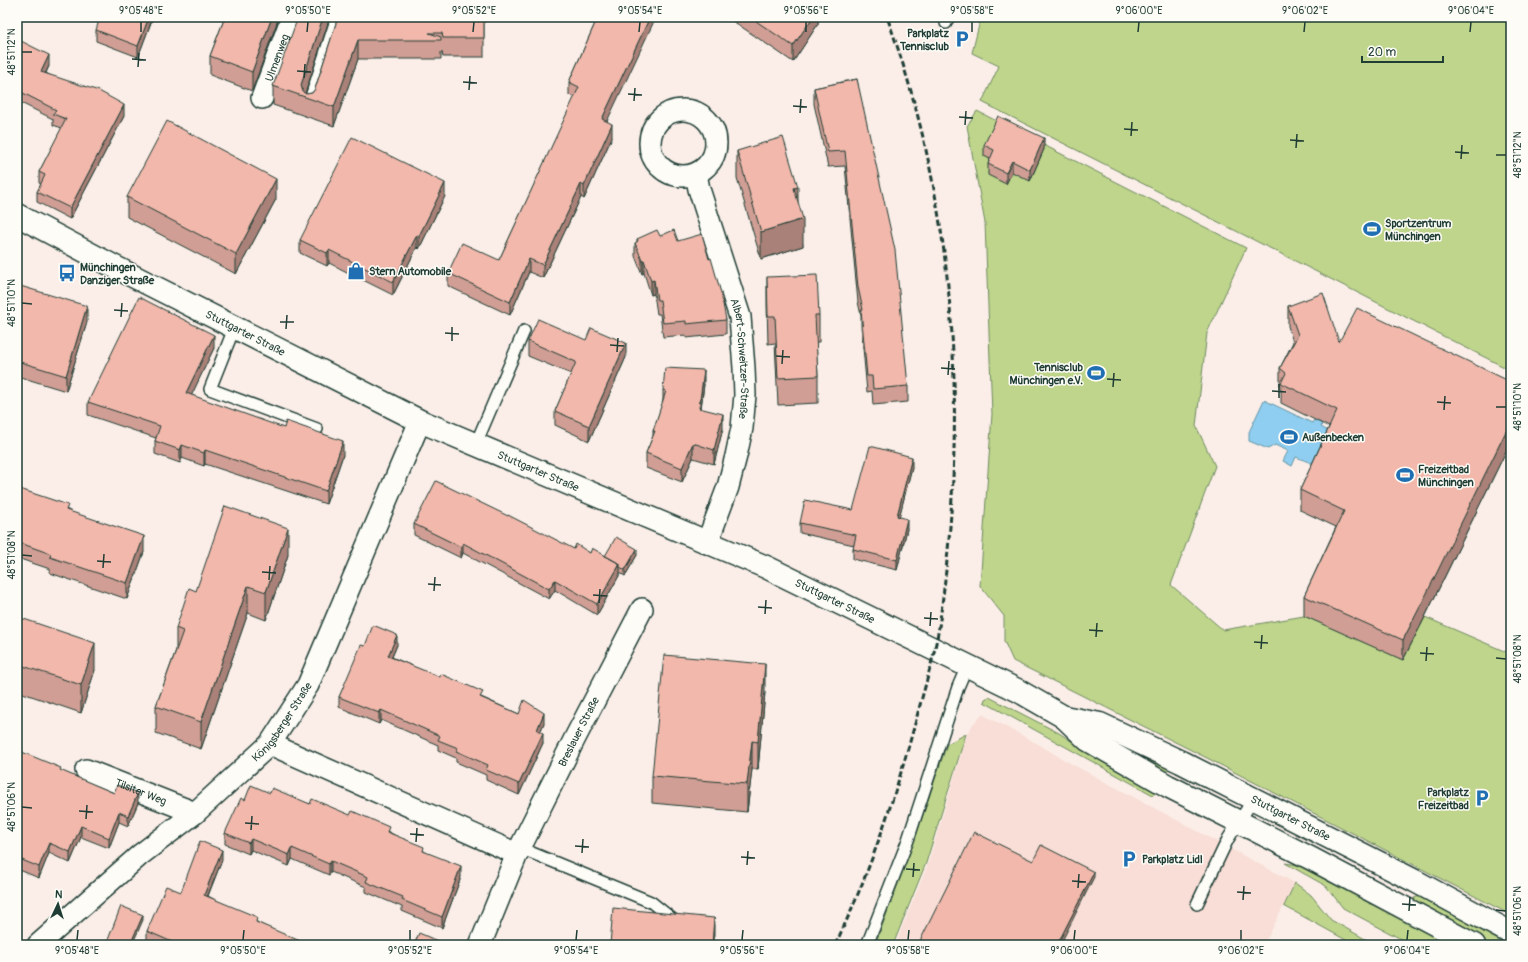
<svg xmlns="http://www.w3.org/2000/svg" width="1528" height="962" font-family="Pangolin,sans-serif">
  <style>
    .built { fill: #f8ded6 }
    .green { fill: #bed58b; stroke: #6e8960 }
    .water { fill: #8fcef0; stroke: #6294a5 }
    .lines { fill: none; stroke-linecap: round; stroke-linejoin: round }
    .service-casing { stroke: #1f3d34; stroke-width: 14 }
    .minor-casing { stroke: #1f3d34; stroke-width: 24 }
    .tertiary-casing { stroke: #1f3d34; stroke-width: 25 }
    .service { stroke: #fdfcf7; stroke-width: 11 }
    .minor { stroke: #fdfcf7; stroke-width: 21 }
    .tertiary { stroke: #fdfcf7; stroke-width: 22 }
    .rail { stroke: #1f3d34; stroke-width: 3; stroke-dasharray: 6 3; stroke-linecap: butt }
    .wall { fill: #d09e94; stroke: #1f3d34 }
    .shaded-wall { fill: #a98178; stroke: #1f3d34 }
    .building { fill: #f2b8ac; stroke: #1f3d34 }
    .ticks { fill: none; stroke: #1f3d34; stroke-width: 1.5 }
    .labels { text-anchor: middle; dominant-baseline: central; stroke-width: 3; stroke-linejoin: round; paint-order: stroke }
    .poi-label { font-size: 11px; font-weight: bold; fill: #1f3d34; stroke: #fdfcf7; text-anchor: start }
    .street-label { font-size: 11px; fill: #1f3d34; stroke: #fdfcf7 }
    .neatline { fill: none; stroke: #1f3d34; stroke-width: 1.5 }
    .ticks-label { font-size: 10px; text-anchor: middle; fill: #1f3d34 }
  </style>
  <rect width="100%" height="100%" fill="#fbeee8"/>
  <filter id="ink" filterUnits="userSpaceOnUse"><feTurbulence type="fractalNoise" baseFrequency=".025" numOctaves="2"/><feDisplacementMap in="SourceGraphic" scale="8" xChannelSelector="R" yChannelSelector="G"/><feConvolveMatrix kernelMatrix="1 2 1 2 8 2 1 2 1" color-interpolation-filters="sRGB"/></filter>
  <g filter="url(#ink)">
    <path class="built" d="M 982,714 L 1038,744 L 1068,762 L 1295,883 L 1264,945 L 895,945 L 928,864 L 967,734 L 973,724 Z"/>
    <path class="green" d="M 981,17 L 1511,17 L 1511,357 L 1506,368 L 982,102 L 999,66 L 972,53 Z
      M 977,111 L 1246,248 L 1207,333 L 1196,426 L 1215,466 L 1171,585 L 1223,630 L 1304,616 L 1425,617 L 1511,654 L 1511,915 L 1207,758 L 1013,661 L 1004,641 L 1004,616 L 980,586 L 992,414 L 985,223 L 967,126 Z
      M 989,697 L 1059,733 L 1088,752 L 1158,791 L 1153,795 L 984,702 L 985,699 Z
      M 1098,733 L 1169,768 L 1164,775 Z
      M 966,734 L 926,863 L 893,945 L 875,945 L 913,844 L 947,744 Z
      M 1285,863 L 1305,866 L 1449,945 L 1412,945 L 1343,908 L 1326,886 Z
      M 1295,883 L 1311,895 L 1331,920 L 1376,945 L 1355,945 L 1284,906 Z
      M 1420,896 L 1507,945 L 1490,945 L 1416,905 L 1414,898 Z"/>
    <path class="water" d="M 1264,400 L 1312,423 L 1314,420 L 1322,424 L 1321,427 L 1332,433 L 1314,464 L 1296,457 L 1292,466 L 1283,461 L 1288,451 L 1275,445 L 1268,449 L 1249,441 L 1249,432 Z"/>
    <g class="lines">
      <g class="service-casing">
        <path id="service" d="M 946,23 L 948,17
          M 308,106 L 337,17
          M 235,326 L 210,389 L 317,429
          M 475,446 L 524,331
          M 520,848 L 651,902 L 676,922
          M 1197,904 L 1228,839 L 1254,798
          M 867,945 L 908,840 L 958,687 L 967,666"/>
      </g>
      <g class="minor-casing">
        <g id="minor">
          <path id="s1" d="M 262,98 L 292,17"/>
          <circle cx="683" cy="143" r="33"/>
          <path id="s2" d="M 696,174 L 699,189 L 740,317 L 744,368 L 745,395 L 742,428 L 736,456 L 728,487 L 707,543"/>
          <path d="M 270,744 L 517,854 L 480,945"/>
          <path id="s3" d="M 86,770 L 195,813"/>
          <path id="s4" d="M 517,854 L 575,738 L 642,609"/>
          <path id="s5" d="M 38,945 L 140,855 L 195,813 L 270,744 L 308,685 L 420,421"/>
        </g>
      </g>
      <g class="tertiary-casing">
        <g id="tertiary">
          <path id="s6" d="M 17,215 L 115,267 L 420,421 L 766,567 L 1017,690 L 1064,717 L 1088,740 L 1168,786 L 1312,859 L 1474,945"/>
          <path id="s7" d="M 1064,717 L 1100,724 L 1181,762 L 1415,881 L 1511,933"/>
        </g>
      </g>
      <use href="#service" class="service"/>
      <use href="#minor" class="minor"/>
      <use href="#tertiary" class="tertiary"/>
      <path class="rail" d="M 835,945 C 870,873 895,797 916,720 C 924,689 934,658 939,627 C 968,420 959,215 887,17"/>
    </g>
    <path class="wall" d="M 153,17 L 138,57 L 96,41 L 96,30 Z
      M 225,17 L 279,17 L 252,91 L 210,75 L 210,56 Z
      M 338,17 L 388,18 L 484,17 L 484,57 L 443,57 L 442,52 L 441,52 L 441,59 L 358,59 L 334,126 L 273,105 L 273,86 L 305,93 L 306,94 L 312,93 L 315,89 Z
      M 727,17 L 818,17 L 818,24 L 793,62 Z
      M 597,19 L 607,121 L 612,137 L 584,199 L 581,197 L 543,278 L 529,272 L 510,315 L 448,286 L 448,273 L 499,260 L 575,97 L 569,95 L 569,82 Z
      M 17,39 L 49,66 L 46,73 L 124,116 L 70,219 L 37,202 L 37,192 L 41,184 L 39,183 L 39,172 L 62,128 L 53,125 L 53,119 L 17,101 Z
      M 857,79 L 908,386 L 908,402 L 873,405 L 872,391 L 867,392 L 861,326 L 861,315 L 858,302 L 845,166 L 828,167 L 814,104 L 814,88 Z
      M 984,145 L 1044,149 L 1030,181 L 1012,172 L 1006,184 L 988,175 L 988,164 L 990,159 L 984,156 Z
      M 737,151 L 798,204 L 803,246 L 761,259 L 737,178 Z
      M 445,196 L 419,249 L 417,247 L 393,295 L 329,263 L 327,266 L 300,253 L 300,240 Z
      M 127,197 L 276,199 L 236,274 L 127,217 Z
      M 660,236 L 678,241 L 726,320 L 726,334 L 686,338 L 686,335 L 663,337 L 660,314 L 657,314 L 654,294 L 651,295 L 644,273 L 642,274 L 635,256 L 635,243 L 637,242 L 637,239 Z
      M 767,277 L 819,315 L 819,342 L 816,342 L 818,376 L 818,403 L 778,405 L 775,343 L 768,344 L 767,305 Z
      M 17,285 L 87,322 L 66,391 L 17,376 Z
      M 1288,306 L 1339,342 L 1511,382 L 1511,441 L 1425,617 L 1403,660 L 1304,616 L 1304,596 L 1336,527 L 1300,510 L 1300,490 L 1329,427 L 1281,403 L 1281,389 L 1280,388 L 1280,368 L 1293,342 L 1288,326 Z
      M 528,341 L 626,357 L 589,441 L 555,425 L 555,411 L 571,374 L 528,356 Z
      M 214,348 L 191,395 L 343,455 L 326,504 L 205,464 L 204,466 L 182,458 L 180,463 L 155,454 L 155,441 L 156,438 L 88,415 L 88,402 Z
      M 704,384 L 701,409 L 723,428 L 714,464 L 693,458 L 682,482 L 646,468 L 646,453 L 653,436 L 653,431 L 663,402 L 663,390 Z
      M 912,467 L 899,517 L 907,529 L 897,570 L 853,559 L 853,549 L 854,545 L 800,533 L 800,523 L 853,510 Z
      M 17,488 L 68,510 L 144,552 L 127,599 L 50,573 L 50,569 L 17,558 Z
      M 414,524 L 574,549 L 605,556 L 637,555 L 625,576 L 620,573 L 620,574 L 597,615 L 555,590 L 549,599 L 463,553 L 461,558 L 414,535 Z
      M 288,555 L 266,620 L 248,613 L 201,749 L 156,733 L 156,706 L 176,650 L 176,628 L 196,591 Z
      M 17,609 L 20,618 L 95,670 L 81,713 L 17,691 Z
      M 397,645 L 392,657 L 519,714 L 544,723 L 540,732 L 543,743 L 519,795 L 486,780 L 486,775 L 456,762 L 456,758 L 438,750 L 438,745 L 381,720 L 379,724 L 339,707 L 339,697 L 365,646 Z
      M 765,692 L 758,769 L 752,769 L 747,812 L 652,803 L 652,776 Z
      M 17,750 L 61,771 L 138,803 L 128,826 L 119,822 L 109,848 L 81,837 L 70,863 L 49,853 L 39,878 L 17,869 Z
      M 270,793 L 310,804 L 389,832 L 424,851 L 461,877 L 442,928 L 402,911 L 402,907 L 366,892 L 366,887 L 331,872 L 329,875 L 292,859 L 289,866 L 251,850 L 249,854 L 225,844 L 225,833 L 245,800 Z
      M 222,860 L 208,896 L 300,945 L 154,945 L 147,942 L 147,931 L 181,892 Z"/>
    <path class="shaded-wall" d="M 149,17 L 153,17 L 138,57 L 138,46 Z
      M 272,17 L 279,17 L 252,91 L 252,72 Z
      M 323,17 L 330,17 L 304,97 L 301,85 Z
      M 650,17 L 656,17 L 602,132 L 602,119 Z
      M 813,17 L 818,17 L 818,24 L 793,62 L 793,46 Z
      M 358,40 L 358,59 L 334,126 L 334,107 Z
      M 49,55 L 49,66 L 41,82 L 41,72 Z
      M 124,105 L 124,116 L 70,219 L 70,208 Z
      M 612,124 L 612,137 L 584,199 L 584,186 Z
      M 1044,138 L 1044,149 L 1030,181 L 1030,170 Z
      M 1012,161 L 1012,172 L 1006,184 L 1006,173 Z
      M 276,179 L 276,199 L 236,274 L 236,254 Z
      M 445,183 L 445,196 L 419,249 L 419,236 Z
      M 581,184 L 581,197 L 543,278 L 543,265 Z
      M 798,187 L 798,214 L 794,188 Z
      M 803,219 L 803,246 L 761,259 L 761,232 Z
      M 417,235 L 417,247 L 393,295 L 393,282 Z
      M 329,250 L 329,263 L 327,266 L 327,253 Z
      M 529,259 L 529,272 L 510,315 L 510,302 Z
      M 642,260 L 644,260 L 644,273 L 642,274 Z
      M 654,280 L 654,294 L 651,295 L 651,281 Z
      M 87,306 L 87,322 L 66,391 L 66,376 Z
      M 214,335 L 214,348 L 186,407 L 186,393 Z
      M 626,343 L 626,357 L 589,441 L 589,426 Z
      M 704,370 L 704,384 L 699,423 L 699,408 Z
      M 723,414 L 723,428 L 714,464 L 714,450 Z
      M 1511,421 L 1511,441 L 1425,617 L 1403,660 L 1403,640 Z
      M 343,441 L 343,455 L 326,504 L 326,491 Z
      M 693,443 L 693,458 L 682,482 L 682,468 Z
      M 182,445 L 182,458 L 180,463 L 180,450 Z
      M 205,450 L 205,464 L 204,466 L 204,453 Z
      M 912,457 L 912,467 L 897,526 L 897,516 Z
      M 907,519 L 907,529 L 897,570 L 897,560 Z
      M 288,528 L 288,555 L 266,620 L 266,592 Z
      M 144,536 L 144,552 L 127,599 L 127,583 Z
      M 463,543 L 463,553 L 461,558 L 461,547 Z
      M 637,549 L 637,555 L 625,576 L 625,570 Z
      M 620,564 L 620,574 L 597,615 L 597,604 Z
      M 555,580 L 555,590 L 549,599 L 549,589 Z
      M 248,586 L 248,613 L 201,749 L 201,722 Z
      M 20,610 L 20,637 L 18,617 Z
      M 397,635 L 397,645 L 388,666 L 388,656 Z
      M 95,643 L 95,670 L 81,713 L 81,685 Z
      M 765,664 L 765,692 L 758,769 L 758,742 Z
      M 381,710 L 381,720 L 379,724 L 379,713 Z
      M 544,713 L 544,723 L 537,740 L 537,730 Z
      M 543,733 L 543,743 L 519,795 L 519,784 Z
      M 752,741 L 752,769 L 747,812 L 747,784 Z
      M 138,793 L 138,803 L 128,826 L 128,816 Z
      M 119,812 L 119,822 L 109,848 L 109,838 Z
      M 81,826 L 81,837 L 70,863 L 70,852 Z
      M 251,839 L 251,850 L 249,854 L 249,843 Z
      M 49,843 L 49,853 L 39,878 L 39,867 Z
      M 292,848 L 292,859 L 289,866 L 289,855 Z
      M 222,850 L 222,860 L 204,905 L 204,895 Z
      M 331,861 L 331,872 L 329,875 L 329,864 Z
      M 461,866 L 461,877 L 442,928 L 442,917 Z
      M 1094,872 L 1094,877 L 1060,945 L 1057,945 Z
      M 143,915 L 143,920 L 132,945 L 130,945 Z
      M 714,918 L 714,945 L 712,945 Z"/>
    <path class="building" d="M 100,17 L 149,17 L 138,46 L 96,30 Z
      M 225,17 L 272,17 L 252,72 L 210,56 Z
      M 298,17 L 323,17 L 301,85 L 303,92 L 306,94 L 312,93 L 315,89 L 338,17 L 385,17 L 389,18 L 389,17 L 484,17 L 484,38 L 443,38 L 442,33 L 429,33 L 441,37 L 441,40 L 358,40 L 334,107 L 273,86 Z
      M 601,17 L 650,17 L 602,119 L 612,124 L 584,186 L 581,184 L 543,265 L 529,259 L 510,302 L 448,273 L 462,243 L 499,260 L 579,87 L 569,82 L 597,19 L 600,20 Z
      M 750,17 L 813,17 L 793,46 Z
      M 17,39 L 49,55 L 41,72 L 99,91 L 124,105 L 70,208 L 37,192 L 45,175 L 39,172 L 66,119 L 53,114 L 56,110 L 17,90 Z
      M 857,79 L 895,250 L 908,386 L 873,389 L 872,376 L 867,376 L 861,310 L 863,310 L 858,287 L 845,151 L 828,152 L 814,88 Z
      M 998,116 L 1044,138 L 1030,170 L 1012,161 L 1006,173 L 988,164 L 994,150 L 984,145 Z
      M 167,121 L 276,179 L 236,254 L 127,197 Z
      M 352,137 L 445,183 L 419,236 L 417,235 L 393,282 L 329,250 L 327,253 L 300,240 Z
      M 783,137 L 798,187 L 794,188 L 803,219 L 761,232 L 737,151 Z
      M 657,230 L 660,236 L 674,230 L 678,241 L 702,234 L 709,259 L 711,258 L 721,293 L 726,320 L 686,324 L 686,321 L 663,323 L 660,300 L 657,300 L 654,280 L 651,281 L 644,260 L 642,260 L 635,243 L 638,241 L 637,239 Z
      M 817,275 L 819,315 L 815,315 L 818,376 L 778,378 L 775,316 L 768,316 L 767,277 Z
      M 17,285 L 87,306 L 66,376 L 17,361 Z
      M 1323,293 L 1339,342 L 1357,308 L 1511,382 L 1511,421 L 1425,597 L 1403,640 L 1304,596 L 1344,511 L 1300,490 L 1337,410 L 1281,383 L 1286,373 L 1280,368 L 1298,335 L 1288,306 Z
      M 139,297 L 214,335 L 186,393 L 284,428 L 286,421 L 343,441 L 326,491 L 205,450 L 204,453 L 182,445 L 180,450 L 155,441 L 160,426 L 88,402 Z
      M 538,319 L 586,340 L 591,328 L 626,343 L 589,426 L 555,411 L 576,362 L 528,341 Z
      M 665,368 L 704,370 L 699,408 L 723,414 L 714,450 L 693,443 L 682,468 L 646,453 L 655,431 L 653,431 L 666,391 L 663,390 Z
      M 870,446 L 912,457 L 897,516 L 907,519 L 897,560 L 853,549 L 856,535 L 800,523 L 805,500 L 853,510 Z
      M 436,481 L 508,516 L 508,515 L 574,549 L 576,544 L 590,553 L 592,548 L 620,564 L 597,604 L 555,580 L 549,589 L 463,543 L 461,547 L 414,524 Z
      M 17,488 L 68,505 L 66,510 L 144,536 L 127,583 L 50,557 L 51,554 L 17,542 Z
      M 225,506 L 288,528 L 266,592 L 248,586 L 201,722 L 156,706 L 183,631 L 176,628 L 189,588 L 196,591 Z
      M 616,537 L 637,549 L 625,570 L 620,567 L 620,564 L 605,556 Z
      M 17,609 L 20,610 L 18,617 L 95,643 L 81,685 L 17,664 Z
      M 373,625 L 397,635 L 388,656 L 440,677 L 441,674 L 483,692 L 480,697 L 519,714 L 524,700 L 544,713 L 537,730 L 543,733 L 519,784 L 486,770 L 488,765 L 456,751 L 458,748 L 438,740 L 440,736 L 381,710 L 379,713 L 339,697 L 361,645 L 365,646 Z
      M 664,655 L 765,664 L 758,742 L 752,741 L 747,784 L 652,776 Z
      M 17,750 L 61,768 L 60,770 L 114,793 L 117,785 L 138,793 L 128,816 L 119,812 L 109,838 L 81,826 L 70,852 L 49,843 L 39,867 L 17,858 Z
      M 251,785 L 270,793 L 272,788 L 310,804 L 312,799 L 350,815 L 352,811 L 389,827 L 387,832 L 424,847 L 423,851 L 461,866 L 442,917 L 402,900 L 403,897 L 366,882 L 368,877 L 331,861 L 329,864 L 292,848 L 289,855 L 251,839 L 249,843 L 225,833 L 241,798 L 245,800 Z
      M 974,832 L 1033,861 L 1041,845 L 1094,872 L 1057,945 L 918,945 Z
      M 200,841 L 222,850 L 204,895 L 257,917 L 256,922 L 300,941 L 298,945 L 179,945 L 147,931 L 166,886 L 181,892 Z
      M 121,906 L 143,915 L 130,945 L 106,945 Z
      M 613,908 L 714,918 L 712,945 L 610,945 Z
      M 419,933 L 440,942 L 439,945 L 414,945 Z"/>
  </g>
  <path class="ticks" d="M 141,32 L 141,22M 307,32 L 308,22M 473,32 L 474,22M 639,32 L 640,22M 806,32 L 806,22M 972,32 L 972,22M 1138,32 L 1139,22M 1304,32 L 1305,22M 1470,32 L 1471,22M 22,52 L 32,52M 132,59 L 146,60M 138,67 L 139,53M 297,71 L 311,72M 304,78 L 305,64M 463,82 L 477,83M 469,90 L 470,76M 628,94 L 642,95M 634,101 L 635,88M 793,106 L 807,107M 800,113 L 801,99M 959,117 L 973,118M 965,125 L 966,111M 1124,129 L 1138,130M 1131,136 L 1132,122M 1290,140 L 1304,141M 1296,148 L 1297,134M 1455,152 L 1469,153M 1496,155 L 1506,155M 1461,159 L 1462,145M 22,303 L 32,304M 114,310 L 128,311M 121,317 L 122,303M 280,322 L 294,322M 286,329 L 287,315M 445,333 L 459,334M 452,341 L 452,327M 610,345 L 624,346M 617,352 L 618,338M 776,356 L 790,357M 782,364 L 783,350M 941,368 L 955,369M 948,375 L 949,361M 1107,379 L 1121,380M 1113,387 L 1114,373M 1272,391 L 1286,392M 1279,398 L 1279,384M 1437,402 L 1451,403M 1496,407 L 1506,407M 1444,410 L 1445,396M 22,555 L 32,556M 97,561 L 111,562M 103,568 L 104,554M 262,572 L 276,573M 269,580 L 270,566M 428,584 L 441,585M 434,591 L 435,577M 593,595 L 607,596M 599,603 L 600,589M 758,607 L 772,608M 765,614 L 766,600M 924,618 L 938,619M 930,626 L 931,612M 1089,630 L 1103,631M 1096,637 L 1097,623M 1254,642 L 1268,643M 1261,649 L 1262,635M 1420,653 L 1434,654M 1496,658 L 1506,659M 1426,661 L 1427,647M 22,807 L 32,808M 79,811 L 93,812M 86,819 L 87,805M 245,823 L 259,824M 251,830 L 252,816M 410,834 L 424,835M 416,842 L 417,828M 575,846 L 589,847M 582,853 L 583,839M 741,857 L 755,858M 747,865 L 748,851M 906,869 L 920,870M 913,877 L 914,863M 1072,881 L 1086,882M 1078,888 L 1079,874M 1237,892 L 1251,893M 1243,900 L 1244,886M 1402,904 L 1416,905M 1496,910 L 1506,911M 1409,911 L 1410,897M 77,940 L 78,930M 243,940 L 244,930M 410,940 L 410,930M 576,940 L 577,930M 742,940 L 743,930M 908,940 L 909,930M 1074,940 L 1075,930M 1241,940 L 1241,930M 1407,940 L 1408,930"/>
  <defs>
    <g id="parking-bare" transform="scale(1.38)"><path d="M-3.5-5.5H1a3.5 3.5 0 0 1 0 7H-1V5.5H-3.5ZM-1-3.4V-.6H.8a1.4 1.4 0 0 0 0-2.8Z" fill="#1f6fb2" stroke="#fdfcf7" stroke-width="2.5" paint-order="stroke"/></g>
    <g id="stadium-bare" transform="scale(1.38)"><path d="M0-5a6.5 5 0 1 0 0 10a6.5 5 0 1 0 0-10ZM-3.5-1.8h7v3.6h-7Z" fill="#1f6fb2" stroke="#fdfcf7" stroke-width="2.5" paint-order="stroke"/></g>
    <g id="shop-bare" transform="scale(1.38)"><path d="M-5-2.5h2.3a2.7 3.5 0 0 1 5.4 0H5L5.5 6h-11ZM-1.5-2.5h3a1.5 2.3 0 0 0-3 0Z" fill="#1f6fb2" stroke="#fdfcf7" stroke-width="2.5" paint-order="stroke"/></g>
    <g id="bus-bare" transform="scale(1.38)"><path d="M-5-6H5V4H4V6H2V4H-2V6H-4V4H-5ZM-3.5-4V0h7V-4ZM-3.5 1.2v1.5H-2V1.2ZM2 1.2v1.5H3.5V1.2Z" fill="#1f6fb2" stroke="#fdfcf7" stroke-width="2.5" paint-order="stroke"/></g>
  </defs>
  <g fill-rule="evenodd">
    <use href="#parking-bare" x="962" y="39"/>
    <use href="#stadium-bare" x="1372" y="229"/>
    <use href="#shop-bare" x="356" y="271"/>
    <use href="#bus-bare" x="67" y="273"/>
    <use href="#stadium-bare" x="1096" y="373"/>
    <use href="#stadium-bare" x="1289" y="437"/>
    <use href="#stadium-bare" x="1405" y="475"/>
    <use href="#parking-bare" x="1482" y="798"/>
    <use href="#parking-bare" x="1129" y="859"/>
  </g>
  <g class="labels">
    <g class="poi-label">
      <text x="949" y="33" text-anchor="end">Parkplatz<tspan x="949" dy="13">Tennisclub</tspan></text>
      <text x="1385" y="223">Sportzentrum<tspan x="1385" dy="13">Münchingen</tspan></text>
      <text x="80" y="267">Münchingen<tspan x="80" dy="13">Danziger Straße</tspan></text>
      <text x="369" y="271">Stern Automobile</text>
      <text x="1083" y="367" text-anchor="end">Tennisclub<tspan x="1083" dy="13">Münchingen e.V.</tspan></text>
      <text x="1302" y="437">Außenbecken</text>
      <text x="1418" y="469">Freizeitbad<tspan x="1418" dy="13">Münchingen</tspan></text>
      <text x="1469" y="792" text-anchor="end">Parkplatz<tspan x="1469" dy="13">Freizeitbad</tspan></text>
      <text x="1142" y="859">Parkplatz Lidl</text>
    </g>
    <g class="street-label">
      <text stroke="none"><textPath href="#s1" startOffset="43">Ulmenweg</textPath></text>
      <text stroke="none"><textPath href="#s6" startOffset="257">Stuttgarter Straße</textPath></text>
      <text stroke="none"><textPath href="#s2" startOffset="191">Albert-Schweitzer-Straße</textPath></text>
      <text stroke="none"><textPath href="#s6" startOffset="581">Stuttgarter Straße</textPath></text>
      <text stroke="none"><textPath href="#s6" startOffset="905">Stuttgarter Straße</textPath></text>
      <text stroke="none"><textPath href="#s5" startOffset="332">Königsberger Straße</textPath></text>
      <text stroke="none"><textPath href="#s4" startOffset="137">Breslauer Straße</textPath></text>
      <text stroke="none"><textPath href="#s3" startOffset="59">Tilsiter Weg</textPath></text>
      <text stroke="none"><textPath href="#s7" startOffset="249">Stuttgarter Straße</textPath></text>
    </g>
  </g>
  <rect width="1528" height="962" fill="none" stroke="#fdfcf7" stroke-width="44"/>
  <g transform="translate(58 904) rotate(4)" stroke="#fdfcf7" stroke-width="3" paint-order="stroke">
  <path d="M0-3L7 15L0 10L-7 15Z" fill="#1f3d34"/>
  <text y="-6" font-size="11" font-weight="bold" text-anchor="middle" fill="#1f3d34">N</text>
  </g>
  <path d="M1362 56v6h81v-6" fill="none" stroke="#1f3d34" stroke-width="2"/>
  <text x="1368" y="56" font-size="12" fill="#1f3d34" stroke="#fdfcf7" stroke-width="3" paint-order="stroke">20 m</text>
  <rect x="22" y="22" width="1484" height="918" class="neatline"/>
  <g class="ticks-label">
    <text x="141" y="14">9°05'48"E</text>
    <text x="308" y="14">9°05'50"E</text>
    <text x="474" y="14">9°05'52"E</text>
    <text x="640" y="14">9°05'54"E</text>
    <text x="806" y="14">9°05'56"E</text>
    <text x="972" y="14">9°05'58"E</text>
    <text x="1139" y="14">9°06'00"E</text>
    <text x="1305" y="14">9°06'02"E</text>
    <text x="1471" y="14">9°06'04"E</text>
    <text transform="translate(11 52) rotate(-90)" y="4">48°51'12"N</text>
    <text transform="translate(1517 155) rotate(-90)" y="4">48°51'12"N</text>
    <text transform="translate(11 303) rotate(-90)" y="4">48°51'10"N</text>
    <text transform="translate(1517 407) rotate(-90)" y="4">48°51'10"N</text>
    <text transform="translate(11 555) rotate(-90)" y="4">48°51'08"N</text>
    <text transform="translate(1517 659) rotate(-90)" y="4">48°51'08"N</text>
    <text transform="translate(11 807) rotate(-90)" y="4">48°51'06"N</text>
    <text transform="translate(1517 911) rotate(-90)" y="4">48°51'06"N</text>
    <text x="77" y="954">9°05'48"E</text>
    <text x="243" y="954">9°05'50"E</text>
    <text x="410" y="954">9°05'52"E</text>
    <text x="576" y="954">9°05'54"E</text>
    <text x="742" y="954">9°05'56"E</text>
    <text x="908" y="954">9°05'58"E</text>
    <text x="1074" y="954">9°06'00"E</text>
    <text x="1241" y="954">9°06'02"E</text>
    <text x="1407" y="954">9°06'04"E</text>
  </g>
</svg>
